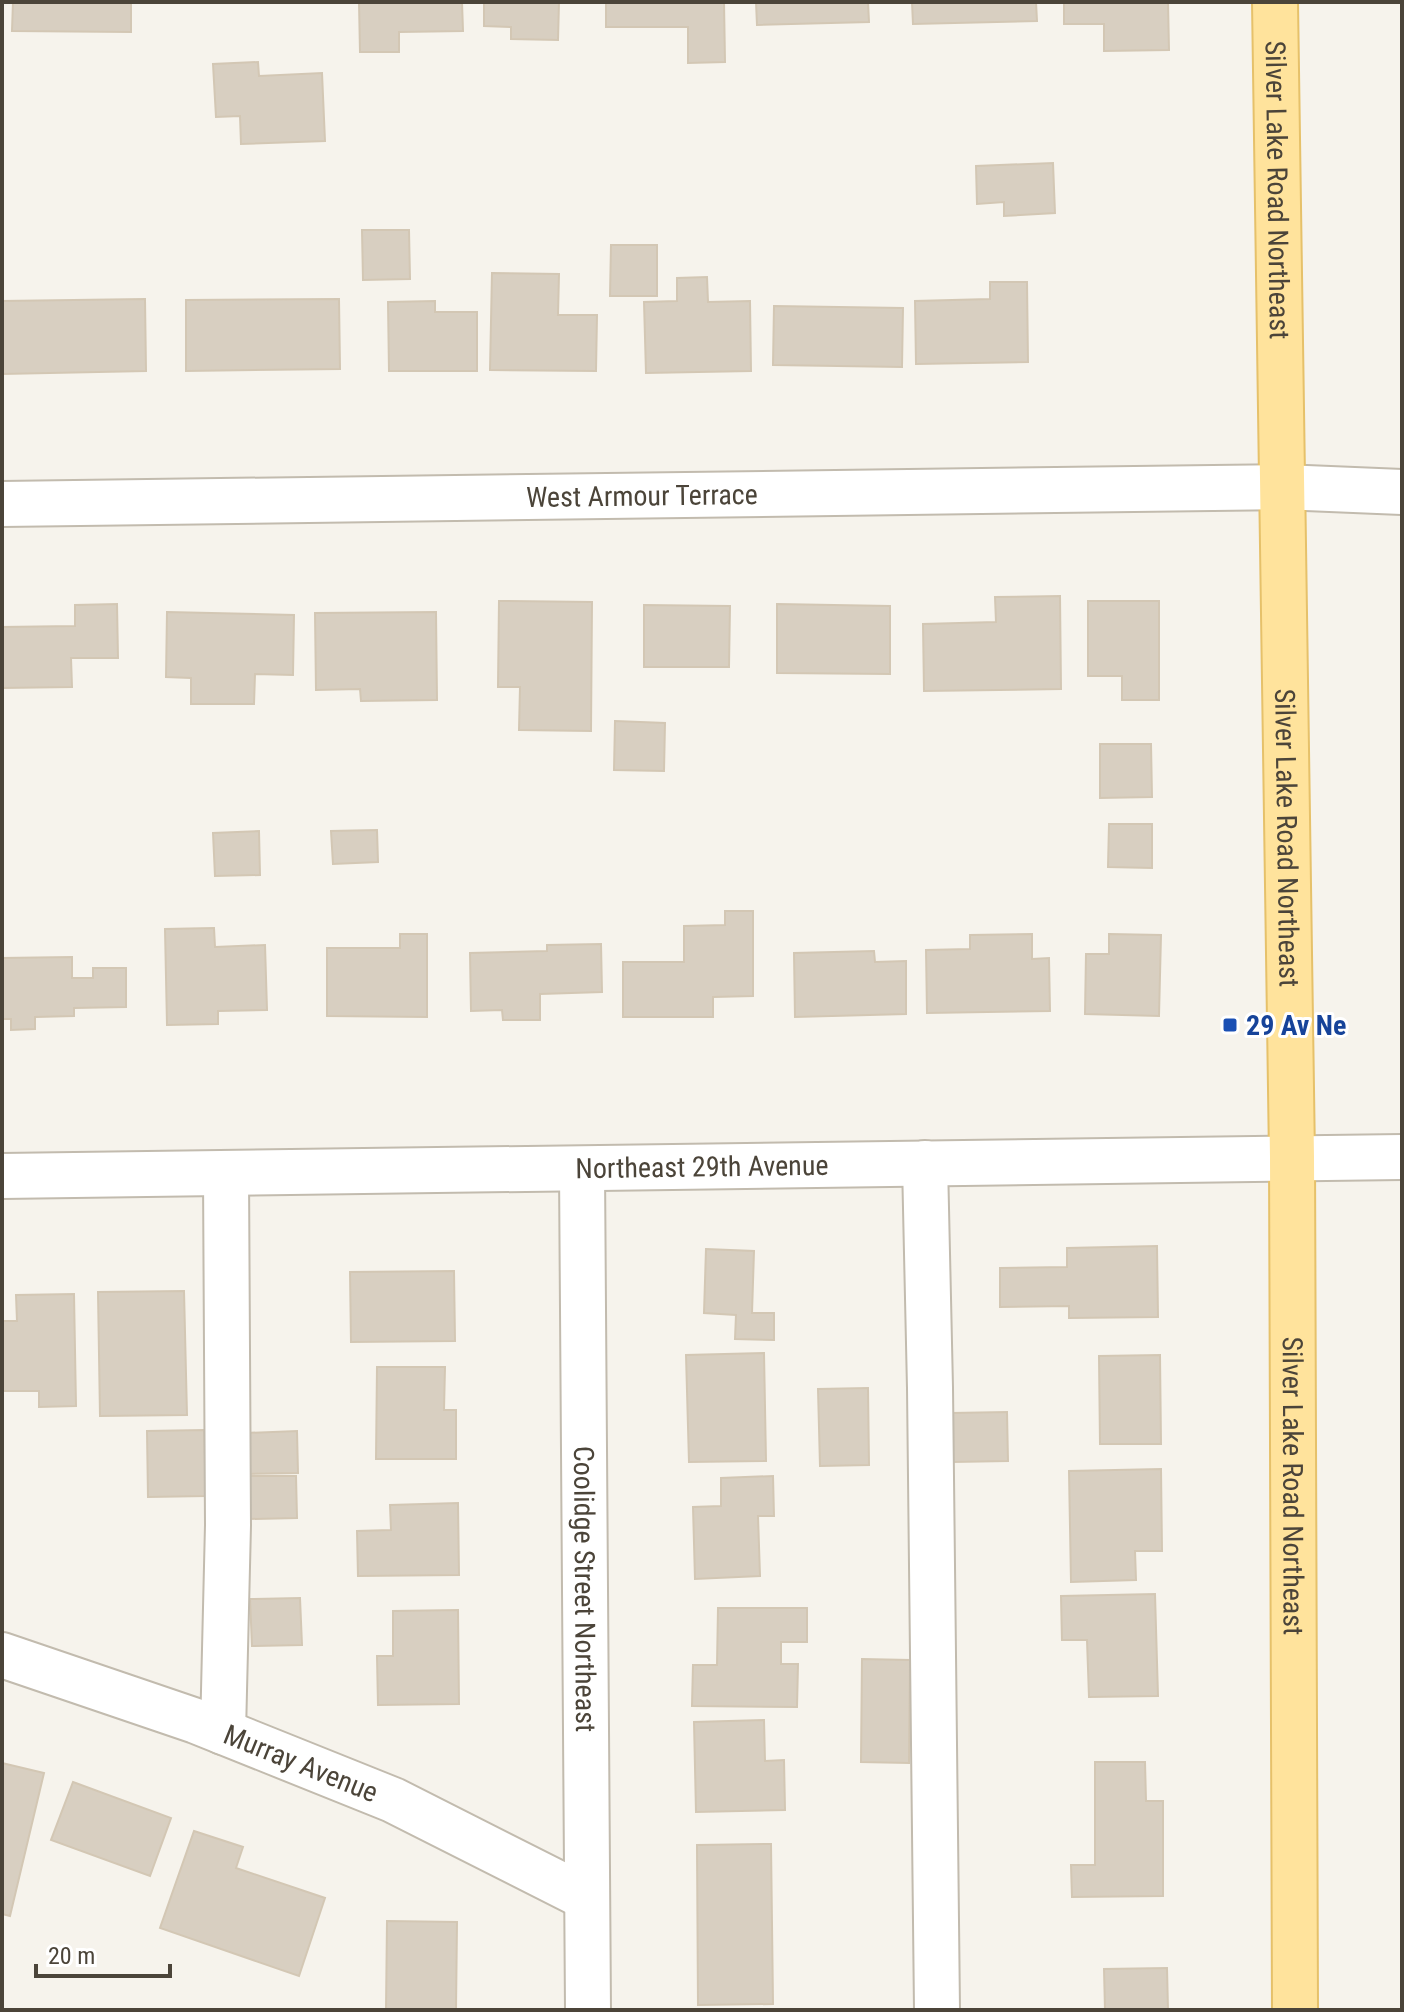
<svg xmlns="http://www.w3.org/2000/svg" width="1404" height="2012" font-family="'Roboto Condensed',sans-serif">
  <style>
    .building { fill: #d8cfc1; stroke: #d3c7b4; stroke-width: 2 }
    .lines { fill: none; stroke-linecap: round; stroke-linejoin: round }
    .minor-casing { stroke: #c2bbae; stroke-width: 48 }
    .major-casing { stroke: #e6c16a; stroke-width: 48 }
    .minor { stroke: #fff; stroke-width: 44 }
    .major { stroke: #ffe39c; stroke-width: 44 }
    .transit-dot { fill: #1a4fb4; stroke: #fff; stroke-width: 3 }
    .labels { text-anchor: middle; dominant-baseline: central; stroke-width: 6; stroke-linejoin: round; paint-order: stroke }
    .street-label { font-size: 28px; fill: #4b4439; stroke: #fff }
    .transit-label { font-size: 28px; font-weight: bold; fill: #164399; stroke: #fff; text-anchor: start }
  </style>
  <rect width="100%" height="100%" fill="#f6f3ec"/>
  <path class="building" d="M 13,2 L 131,2 L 131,32 L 12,31 Z
    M 359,2 L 462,2 L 463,31 L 399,32 L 399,52 L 360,52 Z
    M 484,2 L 559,2 L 558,40 L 511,39 L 511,27 L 484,26 Z
    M 606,2 L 724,2 L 725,62 L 688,63 L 688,27 L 606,27 Z
    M 756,2 L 868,2 L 869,22 L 757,25 Z
    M 912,2 L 1036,2 L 1037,21 L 913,24 Z
    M 1064,2 L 1168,2 L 1169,50 L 1104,51 L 1104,24 L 1064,24 Z
    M 258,62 L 259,76 L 322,73 L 325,141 L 241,144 L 240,116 L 216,117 L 213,64 Z
    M 1053,163 L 1055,213 L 1004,216 L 1004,202 L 977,204 L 976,166 Z
    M 362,230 L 409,230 L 410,279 L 363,280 Z
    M 611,245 L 657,245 L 657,296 L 610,296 Z
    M 492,273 L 559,274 L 558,315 L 597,315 L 596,371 L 490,370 Z
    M 707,277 L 708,302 L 750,301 L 751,371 L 646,373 L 644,302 L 677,301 L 677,278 Z
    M 990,282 L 1027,282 L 1028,362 L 916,364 L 915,301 L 990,299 Z
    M 145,299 L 146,371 L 2,374 L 2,301 Z
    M 339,299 L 340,369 L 186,371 L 186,300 Z
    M 435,301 L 435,312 L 477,312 L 477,371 L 389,371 L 388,302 Z
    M 774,306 L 903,308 L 902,367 L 773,365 Z
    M 1060,596 L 1061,689 L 924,691 L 923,624 L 996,622 L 995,597 Z
    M 499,601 L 592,602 L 591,731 L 519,730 L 520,687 L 498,687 Z
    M 1088,601 L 1159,601 L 1159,700 L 1122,700 L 1122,676 L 1088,676 Z
    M 117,604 L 118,658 L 71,658 L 72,687 L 2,688 L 2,627 L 75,626 L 75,605 Z
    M 777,604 L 890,606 L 890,674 L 777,673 Z
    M 644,605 L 730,606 L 729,667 L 644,667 Z
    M 167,612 L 294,615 L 293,675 L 255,674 L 254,704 L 191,704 L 191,678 L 166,677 Z
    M 436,612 L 437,700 L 361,701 L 360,689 L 316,690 L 315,613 Z
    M 615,721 L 665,723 L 664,771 L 614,770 Z
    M 1100,744 L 1151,744 L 1152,797 L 1100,798 Z
    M 1109,824 L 1152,824 L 1152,868 L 1108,867 Z
    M 377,830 L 378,862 L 333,864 L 331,831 Z
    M 259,831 L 260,875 L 215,876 L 213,833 Z
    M 725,911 L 753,911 L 753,996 L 713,997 L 713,1017 L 623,1017 L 623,962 L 684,962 L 684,926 L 725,925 Z
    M 214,928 L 215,947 L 265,945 L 267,1010 L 218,1011 L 218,1024 L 167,1025 L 165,929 Z
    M 400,934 L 427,934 L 427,1017 L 327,1016 L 327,948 L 400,948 Z
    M 1032,934 L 1032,959 L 1049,958 L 1050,1011 L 927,1013 L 926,950 L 970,949 L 970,935 Z
    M 1109,934 L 1161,935 L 1159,1016 L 1085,1014 L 1086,954 L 1109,954 Z
    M 601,944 L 602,992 L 540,994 L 540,1020 L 503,1020 L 502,1010 L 471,1011 L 470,953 L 547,951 L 547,945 Z
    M 874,951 L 875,962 L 906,961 L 906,1014 L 795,1017 L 794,953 Z
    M 72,957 L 72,978 L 93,978 L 93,968 L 126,968 L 126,1007 L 74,1008 L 74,1016 L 35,1017 L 35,1029 L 11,1030 L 11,1019 L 2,1019 L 2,958 Z
    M 1157,1246 L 1158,1317 L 1069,1318 L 1069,1306 L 1000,1307 L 1000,1268 L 1067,1267 L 1067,1248 Z
    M 706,1249 L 754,1251 L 752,1313 L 774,1313 L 774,1340 L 735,1339 L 736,1315 L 704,1313 Z
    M 454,1271 L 455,1341 L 351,1342 L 350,1272 Z
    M 184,1291 L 187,1415 L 100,1416 L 98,1292 Z
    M 74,1294 L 76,1406 L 39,1407 L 39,1391 L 2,1391 L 2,1321 L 17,1321 L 16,1295 Z
    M 764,1353 L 766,1461 L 689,1462 L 686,1355 Z
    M 1160,1355 L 1161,1444 L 1100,1444 L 1099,1356 Z
    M 377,1367 L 445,1367 L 444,1410 L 456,1410 L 456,1459 L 376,1459 Z
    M 868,1388 L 869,1465 L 820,1466 L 818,1389 Z
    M 1007,1412 L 1008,1461 L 953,1462 L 952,1413 Z
    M 204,1430 L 206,1496 L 148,1497 L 147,1431 Z
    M 297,1431 L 298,1473 L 247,1474 L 245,1433 Z
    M 1161,1469 L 1162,1551 L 1135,1551 L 1136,1580 L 1071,1582 L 1069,1471 Z
    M 249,1476 L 296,1476 L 297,1518 L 250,1519 Z
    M 773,1476 L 774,1516 L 758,1516 L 760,1576 L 695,1579 L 693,1507 L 721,1506 L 721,1478 Z
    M 458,1503 L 459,1575 L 358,1576 L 357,1531 L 391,1530 L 390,1505 Z
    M 1155,1594 L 1158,1696 L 1089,1697 L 1087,1640 L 1062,1640 L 1061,1596 Z
    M 300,1598 L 302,1645 L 252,1646 L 250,1599 Z
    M 718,1608 L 807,1608 L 807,1642 L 781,1642 L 781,1664 L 798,1664 L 797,1707 L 692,1706 L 693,1665 L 717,1665 Z
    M 458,1610 L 459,1704 L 378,1705 L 377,1656 L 393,1656 L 393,1611 Z
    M 862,1659 L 910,1660 L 909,1763 L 861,1762 Z
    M 764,1720 L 765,1761 L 784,1760 L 785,1810 L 696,1812 L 694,1722 Z
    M 1095,1762 L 1145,1762 L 1146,1801 L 1163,1801 L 1163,1896 L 1072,1897 L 1071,1865 L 1095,1865 Z
    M 2,1763 L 44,1773 L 10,1916 L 2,1914 Z
    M 73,1782 L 171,1818 L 150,1876 L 51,1840 Z
    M 194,1831 L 243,1847 L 236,1868 L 325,1898 L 299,1976 L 160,1928 Z
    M 771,1844 L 773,2004 L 698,2005 L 697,1845 Z
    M 387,1921 L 457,1922 L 456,2010 L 386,2010 Z
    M 1167,1968 L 1168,2010 L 1105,2010 L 1104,1969 Z"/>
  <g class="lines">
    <g class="minor-casing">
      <g id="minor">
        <path id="s1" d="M 2,504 L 1282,487 L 1402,492"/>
        <path d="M 925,1163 L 930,1388 L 937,2010"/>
        <path id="s2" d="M 582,1169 L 588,2010"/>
        <path id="s3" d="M 2,1176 L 1402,1157"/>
        <path id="s4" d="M 2,1655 L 196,1721 L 393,1800 L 587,1898"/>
        <path d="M 223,1732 L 228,1525 L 226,1174"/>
      </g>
    </g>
    <g class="major-casing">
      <g id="major">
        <path id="s5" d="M 1275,2 L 1292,1157 L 1295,2010"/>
      </g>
    </g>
    <use href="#minor" class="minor"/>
    <use href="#major" class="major"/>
  </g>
  <rect class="transit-dot" x="1222" y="1017" width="16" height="16" rx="4"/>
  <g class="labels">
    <g class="street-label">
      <text stroke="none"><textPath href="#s5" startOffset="188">Silver Lake Road Northeast</textPath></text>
      <text stroke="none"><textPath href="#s1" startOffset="640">West Armour Terrace</textPath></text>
      <text stroke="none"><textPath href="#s5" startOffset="836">Silver Lake Road Northeast</textPath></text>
      <text stroke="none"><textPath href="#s3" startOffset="700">Northeast 29th Avenue</textPath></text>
      <text stroke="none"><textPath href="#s5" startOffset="1484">Silver Lake Road Northeast</textPath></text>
      <text stroke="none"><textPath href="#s2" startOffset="420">Coolidge Street Northeast</textPath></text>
      <text stroke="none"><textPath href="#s4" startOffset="318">Murray Avenue</textPath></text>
    </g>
    <g class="transit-label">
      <text x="1246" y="1025">29 Av Ne</text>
    </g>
  </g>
  <rect width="1404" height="2012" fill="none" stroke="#4b4439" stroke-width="8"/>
  <path d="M36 1964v12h134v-12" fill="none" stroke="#4b4439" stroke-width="4"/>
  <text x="48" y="1964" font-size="24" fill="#4b4439" stroke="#ffffff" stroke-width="6" paint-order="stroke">20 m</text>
</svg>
